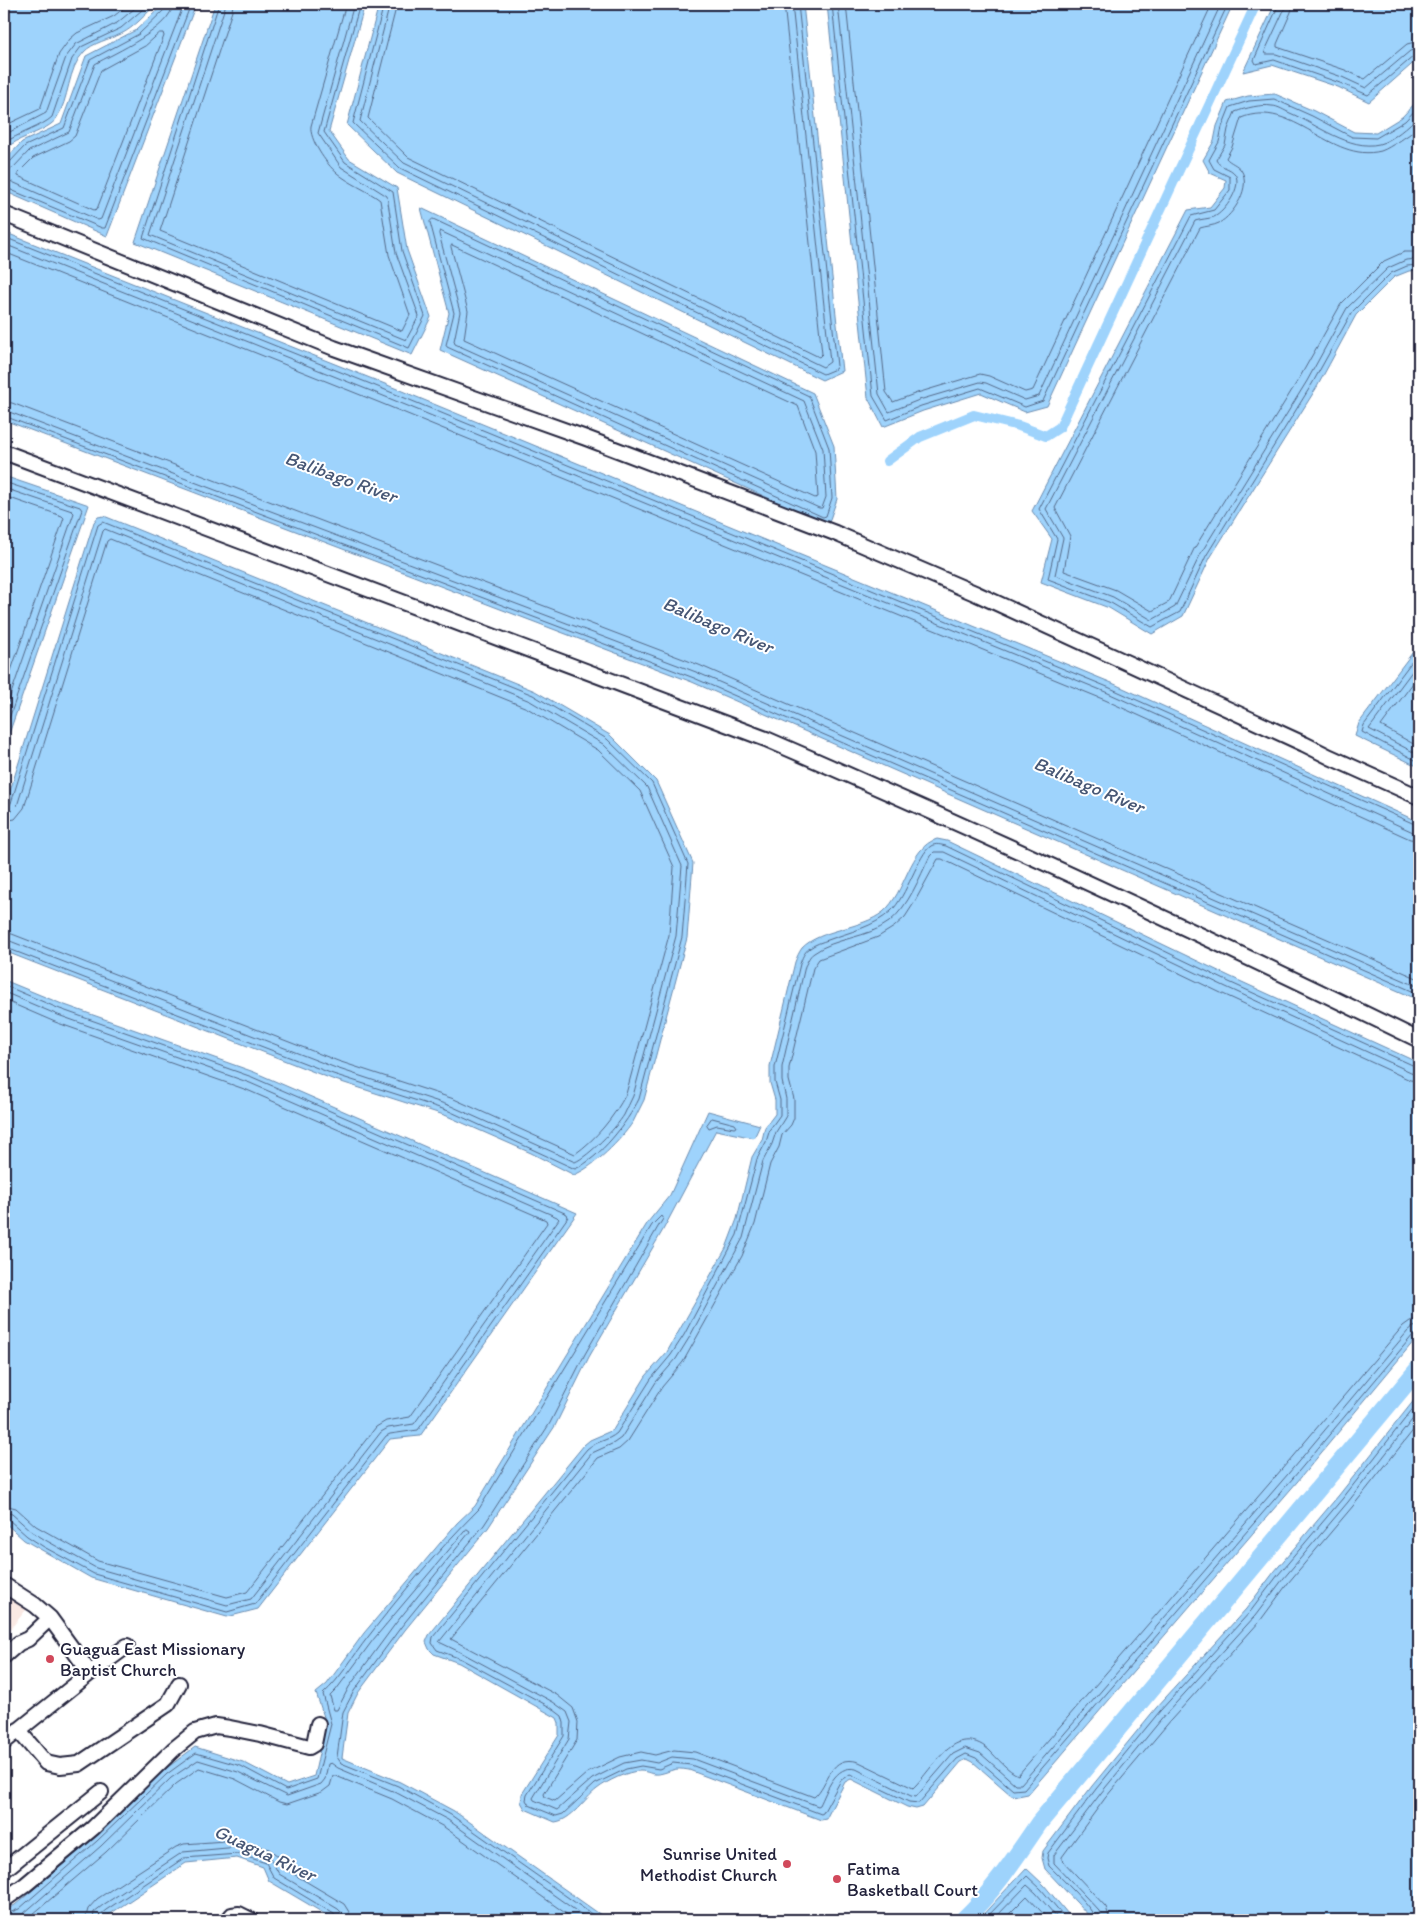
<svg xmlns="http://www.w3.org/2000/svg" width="1423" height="1924" font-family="Itim,sans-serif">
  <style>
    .built { fill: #fae9e4 }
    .water { fill: #9ed3fc; stroke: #6c8caf }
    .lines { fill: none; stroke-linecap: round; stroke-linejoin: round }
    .shore { stroke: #546988; stroke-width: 1 }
    .canal { stroke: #9ed3fc; stroke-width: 10 }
    .river { stroke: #9ed3fc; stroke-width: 18 }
    .minor-casing { stroke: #22223b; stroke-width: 18 }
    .minor { stroke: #fff; stroke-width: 14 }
    .poi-dot { fill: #d1495b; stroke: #fff; stroke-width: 2 }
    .labels { text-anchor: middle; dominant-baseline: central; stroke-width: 4; stroke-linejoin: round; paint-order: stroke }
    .poi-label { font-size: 18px; fill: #22223b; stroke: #fff; text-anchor: start }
    .water-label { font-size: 19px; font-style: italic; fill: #475775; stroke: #fff }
  </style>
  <rect width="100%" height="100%" fill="#fff"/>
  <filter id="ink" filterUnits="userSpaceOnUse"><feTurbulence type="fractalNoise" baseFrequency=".02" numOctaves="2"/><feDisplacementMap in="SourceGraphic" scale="10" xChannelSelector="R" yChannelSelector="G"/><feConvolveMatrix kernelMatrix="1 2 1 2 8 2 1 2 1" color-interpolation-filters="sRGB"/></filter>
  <g filter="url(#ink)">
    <path class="built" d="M 4,1589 L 30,1605 L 4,1637 Z"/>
    <path class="water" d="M 4,4 L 156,4 C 146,14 135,27 121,34 C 110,39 92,43 84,52 C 67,69 70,99 56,119 C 48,131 17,137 4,150 Z
      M 164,4 L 196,4 L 107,236 L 4,191 L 4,161 L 22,142 L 61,124 L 86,56 L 136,30 Z
      M 215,4 L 365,4 L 329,131 L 349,159 L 397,188 L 407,250 L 431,317 L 412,355 L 135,242 Z
      M 379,4 L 803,4 L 842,371 L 822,380 L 397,173 L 347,125 Z
      M 827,4 L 1233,4 L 1047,406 L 1025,412 L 981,393 L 923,411 L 883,427 L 868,398 Z
      M 1275,4 L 1419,4 L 1419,58 L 1369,102 L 1338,87 L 1272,65 L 1243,72 Z
      M 1275,94 L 1314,111 L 1354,132 L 1376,133 L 1402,117 L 1419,99 L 1419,270 L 1409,271 L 1394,277 L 1356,315 L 1317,387 L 1210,558 L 1183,616 L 1152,634 L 1109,608 L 1041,582 L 1052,539 L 1032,511 L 1188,210 L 1210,207 L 1225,188 L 1226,180 L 1210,173 L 1203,160 L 1214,141 L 1217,126 L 1227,102 L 1248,96 Z
      M 421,208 L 813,393 L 834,446 L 837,499 L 828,525 L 440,350 L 449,313 Z
      M 4,232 L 385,384 L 1112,683 L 1419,822 L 1419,1000 L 692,682 L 4,420 Z
      M 4,476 L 89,505 L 4,748 Z
      M 104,516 L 535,691 L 610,735 L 656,781 L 693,863 L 687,938 L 644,1100 C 640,1107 637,1115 633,1122 C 620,1141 595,1166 574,1175 L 531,1153 L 447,1116 L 332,1079 L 4,951 L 4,810 L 94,522 L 98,517 Z
      M 1419,644 L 1419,767 L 1355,736 L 1359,723 Z
      M 937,839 L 947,841 L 1231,977 L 1419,1063 L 1419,1335 L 1297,1482 L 1028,1794 L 1018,1796 L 1011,1795 L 973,1762 L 967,1759 L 961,1762 L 923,1807 L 916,1809 L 907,1807 L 851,1779 L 845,1782 L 826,1819 L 821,1820 L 689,1770 C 672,1767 674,1771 659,1774 C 652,1775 647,1771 640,1771 C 628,1771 607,1781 597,1789 C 584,1799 572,1820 555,1822 L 525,1809 L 521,1802 L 522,1794 L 559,1735 L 559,1723 L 557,1718 L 459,1663 L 434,1654 L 429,1649 L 426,1642 L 429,1635 L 584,1445 L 590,1440 L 613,1430 L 646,1376 L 667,1352 L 726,1248 L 737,1219 L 752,1157 L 762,1140 L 765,1127 L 775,1114 L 775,1100 L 770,1083 L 770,1066 L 795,962 C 797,957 799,952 802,948 C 820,929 862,929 883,912 C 906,893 909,847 937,839 Z
      M 4,980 L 62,1004 L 254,1072 L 577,1213 L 420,1436 L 390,1439 L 258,1609 L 227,1617 L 91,1578 L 24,1540 L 4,1522 Z
      M 708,1111 L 760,1125 L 754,1138 L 716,1130 L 663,1230 L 589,1357 L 555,1426 L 488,1528 L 405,1630 L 358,1693 L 348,1713 L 342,1758 L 400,1782 L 454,1811 L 608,1920 L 335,1920 L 269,1881 L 263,1867 L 237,1858 L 186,1863 L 101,1920 L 4,1920 L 4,1911 L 15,1905 L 94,1838 L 164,1770 L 195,1747 L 243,1762 L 287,1785 L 314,1776 L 326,1723 L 316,1693 L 327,1684 L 364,1633 L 457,1523 L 475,1506 L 648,1222 L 670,1195 Z
      M 1419,1394 L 1419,1920 L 1093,1920 L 1045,1869 L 1042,1858 L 1043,1851 L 1092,1786 L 1156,1708 L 1246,1609 L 1274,1572 L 1339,1495 Z
      M 1026,1868 L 1044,1885 L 1073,1920 L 978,1920 Z"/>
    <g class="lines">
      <path class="shore" d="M 219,4 L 143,238 L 409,348 L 425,316 L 402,251 L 393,192 L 345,162 L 324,132 L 360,4
        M 226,4 L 150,235 L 406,340 L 419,316 L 396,253 L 387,196 L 341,167 L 318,133 L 354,4
        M 233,4 L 232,11 L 160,231 L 402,331 L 410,315 L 389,255 L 380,200 C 367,190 350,184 337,173 C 326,164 309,139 311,126 L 346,4
        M 384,4 L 353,123 L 400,168 L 823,374 L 835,369 L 837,366 L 798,4
        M 390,4 L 360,121 L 404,163 L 823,367 L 830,362 L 792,4
        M 397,4 L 368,118 L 408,157 L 819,357 L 822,354 L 784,4
        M 832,4 L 873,396 L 887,420 L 921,406 L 980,388 L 1025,407 L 1043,401 L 1228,4
        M 838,4 L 879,394 L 889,412 L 919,400 L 980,382 L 986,383 L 1025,400 L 1039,396 L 1221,4
        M 846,4 L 886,392 L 893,402 L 917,393 L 980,374 L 989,376 L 1025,392 L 1033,390 L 1212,4
        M 1279,4 L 1254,60 L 1256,64 L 1274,60 L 1340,83 L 1368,95 L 1414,56 L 1419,55
        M 1285,4 L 1284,10 L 1265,51 L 1266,54 L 1276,54 L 1342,77 L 1366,88 L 1410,51 L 1419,48
        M 1293,4 L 1291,12 L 1277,44 L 1277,47 L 1345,70 L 1365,79 L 1407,44 L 1419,41
        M 160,33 L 163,33 L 164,36 L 97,209 L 94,210 L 18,176 L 18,173 L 33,158 L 69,141 L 75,136 L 101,70 L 145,46 Z
        M 1419,106 L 1405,121 L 1376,138 L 1352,137 L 1312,116 L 1274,99 L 1249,101 L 1230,107 L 1222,127 L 1219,142 L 1209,160 L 1214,169 L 1230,177 L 1230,190 L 1214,210 L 1191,216 L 1039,509 L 1057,539 L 1048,579 L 1111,603 L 1152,627 L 1180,612 L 1206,556 L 1312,384 L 1352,312 L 1391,273 L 1407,266 L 1419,265
        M 1419,115 C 1410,125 1392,141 1379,144 C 1350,151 1316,124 1290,113 C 1285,111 1278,106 1272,106 C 1261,104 1246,108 1235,112 L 1228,129 L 1225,145 L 1216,160 C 1220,168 1230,167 1235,174 C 1243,186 1225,212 1214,217 C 1208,219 1201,219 1195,221 L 1046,509 L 1063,538 L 1055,575 L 1113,597 L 1152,620 L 1175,607 L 1201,553 L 1307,381 L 1347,308 L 1388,268 L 1406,260 L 1419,259
        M 4,126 L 40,109 L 59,54 L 70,39 L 77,33 L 114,16 L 129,4
        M 1419,126 C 1413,133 1405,137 1398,142 C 1392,145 1387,149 1381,151 C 1330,164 1293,97 1241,118 L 1232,147 L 1226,158 C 1230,163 1237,164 1241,170 C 1252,186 1234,215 1219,223 C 1213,226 1206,226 1200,228 L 1055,508 L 1070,536 L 1064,571 L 1116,590 L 1152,611 L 1169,602 L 1194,549 L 1300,377 L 1341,304 L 1384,261 L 1404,252 L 1419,252
        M 4,135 L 46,113 L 66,57 L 76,44 L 117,23 L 140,4
        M 4,143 C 17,134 43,126 52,117 L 72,59 L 81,47 L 121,28 L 149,4
        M 4,164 L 9,163 L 25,146 L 64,128 L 90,60 L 139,34 L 165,9 L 167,4
        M 4,170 L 13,168 L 29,151 L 69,132 L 95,64 C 114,53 172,28 173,4
        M 4,180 L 10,181 L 98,220 L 101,219 L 184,4
        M 4,187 L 102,228 L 105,228 L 191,4
        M 433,219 L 809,396 L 829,448 L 832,498 L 826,516 L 823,517 L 447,347 L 446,345 L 454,313 L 430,222 Z
        M 440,231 L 804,401 L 823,449 L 826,497 L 822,508 L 819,508 L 455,344 L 454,341 L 460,312 L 439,234 Z
        M 4,237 L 383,389 L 1110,688 L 1419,826
        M 4,244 L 381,395 L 1108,693 L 1413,832 L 1419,833
        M 452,245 L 798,406 L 815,451 L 818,497 L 815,498 L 464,339 L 468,311 L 451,247 Z
        M 4,252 L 378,402 L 1105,700 L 1410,839 L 1419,840
        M 4,402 L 12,403 L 699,665 L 1419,979
        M 4,410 L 696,672 L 1419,987
        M 4,416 L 694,678 L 1419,994
        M 4,482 L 80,507 L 82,510 L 4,733
        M 4,488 L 72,511 L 74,513 L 4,714
        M 4,496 L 62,516 L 64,518 L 4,691
        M 1419,652 L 1364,725 L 1362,732 L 1419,762
        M 1419,662 L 1369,729 L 1419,755
        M 1419,675 L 1381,726 L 1419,747
        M 4,808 L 8,807 L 11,803 L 98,525 L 103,522 L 533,695 L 607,739 L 652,783 L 688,864 L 682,937 L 639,1099 C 627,1123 600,1158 575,1169 L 449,1111 L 333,1074 L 4,947
        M 4,814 L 11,812 L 17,806 L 103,531 L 105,529 L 530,701 L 603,744 L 647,787 L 682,866 L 676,936 L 633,1096 C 630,1102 627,1109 624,1115 C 616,1128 589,1156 575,1162 L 451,1106 L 336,1068 L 10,941 L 4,941
        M 4,821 L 15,819 L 24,808 L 107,541 L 110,539 L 527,708 L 598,750 L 640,791 L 674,867 L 669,935 L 626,1094 C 614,1117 596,1139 575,1154 L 454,1099 L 338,1061 L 12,934 L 4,933
        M 4,985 L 60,1009 L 252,1077 L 567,1214 L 568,1217 L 418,1430 L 390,1434 L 386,1436 L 255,1604 L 227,1612 L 94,1574 L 44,1547 L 27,1536 L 9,1520 L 4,1519
        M 4,992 L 58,1015 L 250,1083 L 557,1217 L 559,1219 L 414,1424 L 388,1428 L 381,1432 L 251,1599 L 227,1605 L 96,1568 L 47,1541 L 31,1531 L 12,1514 L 4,1512
        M 4,1000 L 55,1022 L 247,1090 L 546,1220 L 547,1223 L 410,1417 L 386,1421 L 376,1427 L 247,1592 L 227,1597 L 98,1561 L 36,1526 L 16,1508 L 4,1505
        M 1419,1068 L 1229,982 L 946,846 C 941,845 936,843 931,846 C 919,853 906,898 891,911 C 874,927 849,932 828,940 C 822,942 815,944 810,948 C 804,952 802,958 800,964 L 775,1067 L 775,1082 L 780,1100 L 780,1115 L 770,1129 L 766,1142 L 757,1159 L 737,1235 L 684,1335 L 671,1355 L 651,1379 L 617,1433 C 608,1441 596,1441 587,1449 L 433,1637 L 432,1643 L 437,1650 L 461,1659 L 550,1707 L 562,1716 L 564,1723 L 564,1736 L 527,1795 L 526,1800 L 529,1805 L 556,1816 L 563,1814 L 595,1784 L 626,1769 L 641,1766 L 659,1769 L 673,1763 L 691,1765 L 821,1814 L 823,1813 L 841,1780 L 850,1774 L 909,1802 L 919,1803 L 957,1759 L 966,1754 L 976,1758 L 1013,1790 L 1024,1789 L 1293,1478 L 1413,1335 L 1419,1333
        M 1419,1074 L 1413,1073 L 1226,987 L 944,852 L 934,852 L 930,856 C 919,878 909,906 889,922 C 868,938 834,938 814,953 C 809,956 808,961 805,966 L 782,1067 L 782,1081 L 786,1099 L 786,1116 L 776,1132 L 772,1144 L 763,1161 L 743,1238 L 689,1338 L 676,1359 L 656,1382 L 621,1438 L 614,1443 L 592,1453 L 439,1642 L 464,1654 L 553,1702 L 567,1712 L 571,1722 L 569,1739 L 533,1798 L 534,1800 L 557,1810 L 592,1779 L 624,1763 L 641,1760 L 657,1763 L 672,1757 L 693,1759 L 818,1806 L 820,1805 C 827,1791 835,1764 856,1769 L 911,1796 L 916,1797 L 953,1754 L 965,1748 L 980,1753 L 1015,1784 L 1021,1784 L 1288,1474 L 1408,1331 L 1413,1327 L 1419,1326
        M 1419,1081 L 1410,1080 L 1223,994 L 942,859 L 938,859 L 914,903 L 905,917 L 894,927 L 878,937 L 819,959 L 813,968 L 789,1068 L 789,1080 L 794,1099 L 794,1118 L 791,1125 L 782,1135 L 779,1147 L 770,1164 L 755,1224 L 742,1256 L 683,1362 L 662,1387 L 628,1441 L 619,1449 L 598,1458 L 451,1639 L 557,1695 L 573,1708 L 578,1722 L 577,1740 L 544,1794 L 545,1797 L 555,1801 L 587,1773 L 620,1757 L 641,1752 L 655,1755 L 674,1750 L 695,1752 L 814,1797 C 829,1785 829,1753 859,1762 L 913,1788 C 934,1768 955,1721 989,1750 C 997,1758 1008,1771 1018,1775 L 1282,1469 L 1403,1326 L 1410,1321 L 1419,1319
        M 712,1118 L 735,1124 L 737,1127 L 734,1128 L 717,1125 L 709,1128 L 707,1125 Z
        M 467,1529 L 470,1531 L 469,1533 L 396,1623 L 349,1687 L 337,1710 L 334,1710 L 330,1696 L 336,1690 L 373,1640 Z
        M 4,1915 L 19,1909 L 97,1841 L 167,1774 L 196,1753 L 241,1766 L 286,1790 L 317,1779 L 331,1724 L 323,1694 C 341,1678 353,1656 368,1637 C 402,1593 439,1549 479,1509 L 652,1225 L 661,1216 L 663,1219 L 658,1227 L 585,1354 L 550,1423 L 484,1525 L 401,1627 L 354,1691 L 343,1712 L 337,1757 L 341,1763 L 398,1786 L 451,1815 L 600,1920
        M 10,1920 L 23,1914 L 101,1846 L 171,1778 L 198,1760 L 238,1772 L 287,1796 L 321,1784 L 325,1779 L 328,1764 L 331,1763 L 338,1768 L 395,1792 L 448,1820 L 589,1920
        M 26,1920 L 106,1852 L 176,1784 L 199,1768 L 235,1779 L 279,1802 L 287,1804 L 322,1792 L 330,1786 L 333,1776 L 336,1776 L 392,1799 L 444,1827 L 575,1920
        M 85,1920 L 88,1909 L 97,1899 L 176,1847 L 184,1844 L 238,1840 L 269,1849 L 278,1856 L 285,1869 L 344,1904 L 349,1912 L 350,1920
        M 93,1920 L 94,1912 L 103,1905 L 183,1852 L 238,1847 L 270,1858 L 279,1874 L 338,1909 L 342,1913 L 343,1920
        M 99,1920 L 100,1915 L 106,1910 L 184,1858 L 238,1854 L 266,1863 L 274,1878 L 334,1914 L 336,1920
        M 984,1920 L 1027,1876 L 1041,1889 L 1067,1920
        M 993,1920 L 1027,1885 L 1036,1893 L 1059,1920
        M 1003,1920 L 1027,1896 L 1049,1920
        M 1096,1920 C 1095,1910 1059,1876 1049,1866 L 1047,1858 L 1048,1853 L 1096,1789 L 1160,1711 L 1250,1612 L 1278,1575 L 1343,1498 L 1419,1401
        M 1102,1920 L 1099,1911 L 1054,1863 L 1054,1855 L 1101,1793 L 1165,1715 L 1255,1616 L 1283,1579 L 1348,1502 L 1419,1411
        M 1110,1920 L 1106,1907 L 1062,1860 L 1062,1857 L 1106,1797 L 1171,1720 L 1260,1621 L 1288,1583 L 1353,1506 L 1419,1423"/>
      <path class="canal" d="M 887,461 L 920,437 L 974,415 L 1019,426 L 1046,436 L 1060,427 L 1256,4"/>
      <path class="river" d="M 963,1920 C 993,1892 1016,1857 1039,1823 L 1419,1368"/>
      <g class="minor-casing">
        <path id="minor" d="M 4,214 L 334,348 L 586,438 L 835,533 L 977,594 L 1304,744 L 1330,757 L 1419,797
          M 4,452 L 766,739 C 986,834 1204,935 1419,1040
          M 4,1585 L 35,1605 L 50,1618 L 90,1673
          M 4,1656 L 19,1643 L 28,1639 L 50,1618
          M 18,1730 L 46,1763 L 60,1766 L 79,1764 L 168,1704 L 179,1684
          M 4,1742 L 90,1673 L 127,1646
          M 4,1870 L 101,1792
          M 4,1900 L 25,1885 L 93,1828 L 174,1749 L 195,1732 L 216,1726 L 230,1728 L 260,1734 L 309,1747 L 314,1744 L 318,1724
          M 228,1920 L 232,1915 L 239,1914 L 251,1920"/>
      </g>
      <use href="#minor" class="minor"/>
    </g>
  </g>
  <g class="poi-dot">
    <circle cx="50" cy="1659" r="5"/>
    <circle cx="787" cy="1864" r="5"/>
    <circle cx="837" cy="1879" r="5"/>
  </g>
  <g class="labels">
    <g class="poi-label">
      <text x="60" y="1649">Guagua East Missionary<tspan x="60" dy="21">Baptist Church</tspan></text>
      <text x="777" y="1854" text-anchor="end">Sunrise United<tspan x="777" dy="21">Methodist Church</tspan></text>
      <text x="847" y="1869">Fatima<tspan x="847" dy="21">Basketball Court</tspan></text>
    </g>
    <g class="water-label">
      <text transform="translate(341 477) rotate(20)">Balibago River</text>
      <text transform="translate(718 625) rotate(23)">Balibago River</text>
      <text transform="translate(1089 785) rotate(23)">Balibago River</text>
      <text transform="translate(265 1853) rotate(25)">Guagua River</text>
    </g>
  </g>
  <rect width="1423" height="1924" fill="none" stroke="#fff" stroke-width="20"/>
  <rect x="10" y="10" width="1403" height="1904" fill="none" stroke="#22223b" stroke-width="2" filter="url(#ink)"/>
</svg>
